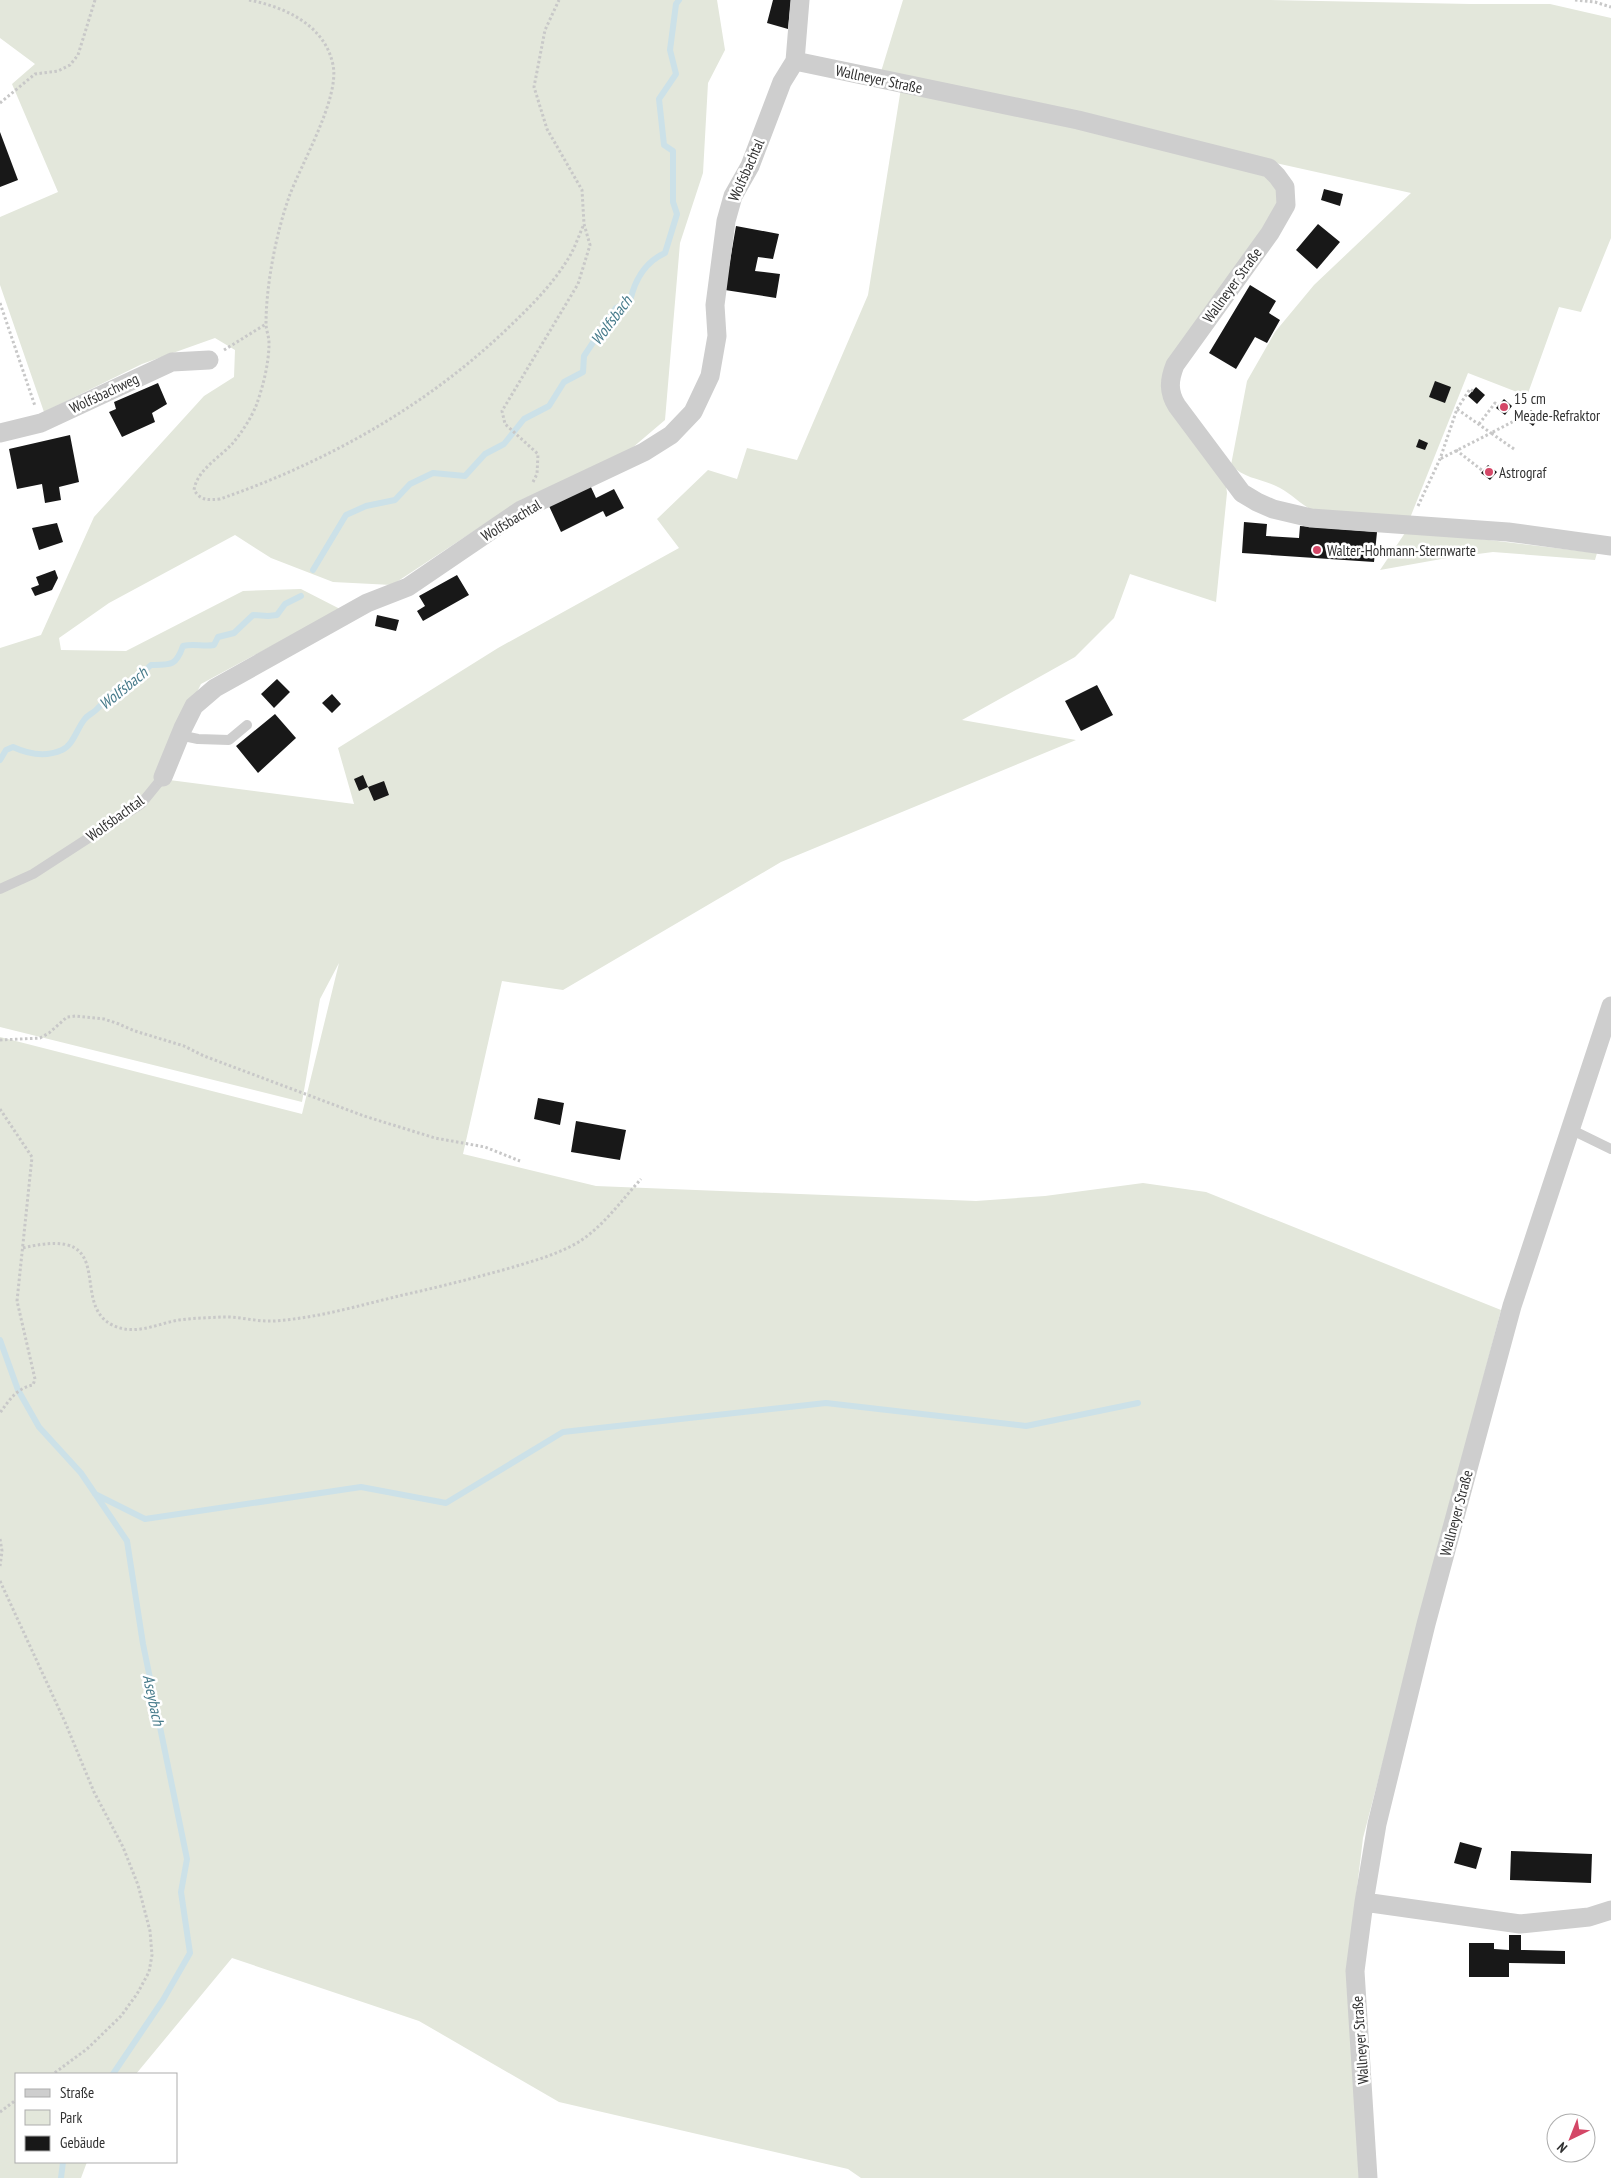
<svg xmlns="http://www.w3.org/2000/svg" width="1611" height="2178" font-family="'PT Sans Narrow',sans-serif">
  <style>
    .green { fill: #e3e7db }
    .lines { fill: none; stroke-linecap: round; stroke-linejoin: round }
    .stream { stroke: #cce1e8; stroke-width: 6 }
    .building { fill: #181818 }
    .path { stroke: #c8c8c8; stroke-width: 3; stroke-dasharray: 2.5 2.5; stroke-linecap: butt }
    .lane { stroke: #cecece; stroke-width: 10 }
    .street { stroke: #cecece; stroke-width: 19 }
    .poi-dot { fill: #d44767; stroke: #fff; stroke-width: 2 }
    .labels { text-anchor: middle; dominant-baseline: central; stroke-width: 5; stroke-linejoin: round; paint-order: stroke }
    .street-label { font-size: 15px; fill: #313131; stroke: #fff }
    .poi-label { font-size: 15px; fill: #313131; stroke: #fff; text-anchor: start }
    .water-label { font-size: 16px; font-style: italic; fill: #477b8b; stroke: #fff }
  </style>
  <rect width="100%" height="100%" fill="#fff"/>
  <path class="green" d="M 0,0 L 717,0 L 725,50 L 708,83 L 703,173 L 680,243 L 665,420 L 625,454 L 521,500 L 392,585 L 333,582 L 271,558 L 235,535 L 109,603 L 59,638 L 61,650 L 126,651 L 243,591 L 301,589 L 340,609 L 201,684 L 154,778 L 354,804 L 338,748 L 498,648 L 679,548 L 657,519 L 708,470 L 737,479 L 747,448 L 797,460 L 868,295 L 901,88 L 1262,171 L 1275,184 L 1280,205 L 1161,382 L 1225,477 L 1227,493 L 1216,602 L 1130,574 L 1114,618 L 1075,657 L 962,720 L 1076,740 L 781,862 L 563,990 L 502,981 L 463,1154 L 596,1186 L 976,1201 L 1045,1196 L 1143,1183 L 1206,1192 L 1501,1310 L 1363,1838 L 1349,1954 L 1359,2178 L 861,2178 L 848,2169 L 559,2102 L 419,2021 L 232,1958 L 136,2074 L 16,2074 L 16,2162 L 87,2162 L 81,2178 L 0,2178 L 0,1037 L 302,1114 L 339,963 L 320,999 L 302,1102 L 0,1027 L 0,648 L 41,635 L 94,517 L 204,396 L 234,377 L 235,350 L 215,338 L 142,364 L 44,412 L 0,285 L 0,217 L 58,192 L 12,84 L 35,64 L 0,38 Z
    M 903,0 L 1266,0 L 1470,4 L 1550,4 L 1611,18 L 1611,238 L 1581,312 L 1559,307 L 1527,396 L 1468,373 L 1410,518 L 1316,512 C 1302,506 1293,495 1280,488 C 1262,478 1246,480 1231,465 L 1247,381 L 1275,332 L 1314,285 L 1411,193 L 880,75 Z
    M 1407,530 L 1597,553 L 1595,560 L 1493,552 L 1447,558 L 1380,570 Z"/>
  <g class="lines">
    <path class="stream" d="M 313,570 L 346,515 L 366,506 L 395,500 L 410,484 L 433,473 L 465,476 L 485,454 L 504,444 L 524,419 L 549,406 L 564,382 L 583,372 L 584,356 L 616,308 L 630,301 C 635,279 645,262 665,253 L 677,214 L 673,202 L 673,151 L 664,145 L 659,99 L 676,74 L 670,50 L 676,4 L 679,0
      M 0,760 L 6,750 L 13,747 C 28,754 46,757 62,750 C 73,745 77,729 84,720 C 87,715 92,714 96,710 C 103,703 112,693 120,687 C 133,680 141,675 151,665 C 171,665 176,666 183,646 C 194,643 203,647 214,645 L 218,637 L 234,633 L 253,615 L 268,616 L 277,615 L 285,604 L 301,596
      M 0,1340 L 18,1390 L 39,1427 L 81,1473 L 127,1541 L 143,1644 L 187,1859 L 181,1892 L 190,1953 L 163,2000 L 113,2074
      M 95,1494 L 145,1519 L 361,1487 L 446,1503 L 563,1432 L 826,1403 L 1026,1426 L 1138,1403
      M 61,2178 L 63,2162"/>
  </g>
  <path class="building" d="M 773,0 L 791,0 L 788,29 L 767,23 Z
    M 0,132 L 18,180 L 0,187 Z
    M 1324,189 L 1343,194 L 1340,206 L 1321,200 Z
    M 1318,224 L 1340,242 L 1317,269 L 1296,250 Z
    M 736,226 L 779,234 L 773,259 L 758,257 L 755,271 L 780,274 L 776,298 L 725,290 Z
    M 1250,285 L 1276,301 L 1269,313 L 1280,320 L 1267,343 L 1255,337 L 1236,369 L 1209,353 Z
    M 1435,381 L 1451,387 L 1445,403 L 1429,397 Z
    M 158,383 L 167,404 L 152,413 L 155,422 L 122,437 L 109,412 L 116,409 L 114,402 Z
    M 1476,387 L 1485,395 L 1477,404 L 1468,396 Z
    M 1504,399 L 1512,406 L 1505,415 L 1496,408 Z
    M 1531,410 L 1540,417 L 1533,426 L 1524,419 Z
    M 70,435 L 79,482 L 59,487 L 61,500 L 45,503 L 42,484 L 17,489 L 9,449 Z
    M 1419,439 L 1428,443 L 1425,450 L 1416,447 Z
    M 1488,465 L 1497,472 L 1490,480 L 1481,473 Z
    M 590,485 L 596,498 L 614,489 L 624,508 L 606,517 L 603,511 L 561,532 L 549,506 Z
    M 1244,522 L 1267,524 L 1266,536 L 1299,538 L 1300,526 L 1377,532 L 1374,562 L 1242,553 Z
    M 57,523 L 63,542 L 39,550 L 32,528 Z
    M 55,570 L 58,578 L 52,590 L 35,596 L 31,588 L 39,585 L 36,577 Z
    M 457,575 L 469,595 L 423,621 L 417,611 L 425,606 L 419,596 Z
    M 377,615 L 399,620 L 396,631 L 375,626 Z
    M 277,679 L 290,692 L 274,708 L 261,694 Z
    M 1097,685 L 1113,715 L 1081,731 L 1065,701 Z
    M 332,694 L 341,704 L 332,713 L 322,703 Z
    M 275,714 L 296,738 L 258,773 L 236,746 Z
    M 363,775 L 368,787 L 359,791 L 354,779 Z
    M 384,781 L 389,795 L 374,801 L 368,787 Z
    M 538,1098 L 564,1103 L 560,1125 L 534,1119 Z
    M 576,1121 L 626,1130 L 620,1160 L 571,1152 Z
    M 1460,1842 L 1482,1848 L 1476,1869 L 1454,1863 Z
    M 1511,1851 L 1592,1854 L 1591,1883 L 1510,1880 Z
    M 1509,1935 L 1521,1935 L 1521,1950 L 1565,1951 L 1565,1964 L 1509,1963 L 1509,1977 L 1469,1977 L 1469,1943 L 1494,1943 L 1494,1949 L 1509,1950 Z"/>
  <g class="lines">
    <path class="path" d="M 249,0 C 285,7 325,25 333,65 C 340,98 301,164 289,197 C 276,234 266,285 266,324 C 266,330 269,336 269,343 C 269,363 263,387 256,406 C 251,418 241,434 232,444 C 219,458 197,470 194,490 C 201,501 208,500 220,499 C 327,462 427,406 509,327 C 531,306 552,285 568,259 C 575,248 579,235 584,224
      M 1575,0 L 1595,2 L 1611,7
      M 0,103 L 35,74 L 58,71 L 70,65 L 78,55 L 95,0
      M 0,303 L 35,406
      M 224,350 L 266,324
      M 1457,409 L 1470,389 L 1473,391
      M 1479,424 L 1495,403 L 1498,406
      M 1514,449 L 1491,433 L 1518,419 L 1521,415 L 1526,417
      M 1456,450 L 1483,471
      M 533,482 L 537,474 L 538,454 L 505,424 L 502,411 L 578,284 L 590,245 L 584,224 L 582,190 L 547,129 L 534,87 L 545,30 L 559,0
      M 1418,506 L 1440,459 L 1457,409 L 1491,433 L 1440,459
      M 0,1040 L 40,1038 L 49,1033 L 67,1017 L 76,1016 L 104,1019 L 119,1024 L 135,1031 L 184,1046 L 204,1056 L 364,1116 L 435,1138 L 485,1147 L 520,1161
      M 0,1109 L 32,1157 L 17,1301 L 35,1379 L 33,1385 C 17,1388 9,1400 0,1413
      M 23,1248 C 129,1222 59,1315 124,1329 C 143,1332 161,1323 179,1320 C 193,1318 207,1318 221,1317 C 238,1316 256,1322 274,1321 C 318,1318 361,1305 403,1295 C 439,1287 474,1278 510,1268 C 533,1261 556,1255 577,1243 C 602,1228 621,1201 641,1179
      M 0,1539 L 2,1551 L 0,1566
      M 0,1581 L 65,1722 L 94,1792 L 123,1847 L 138,1885 L 150,1931 L 152,1955 L 149,1972 L 137,1994 L 121,2016 L 87,2049 L 53,2074
      M 0,2112 L 16,2100"/>
    <path class="lane" d="M 179,735 L 198,739 L 229,740 L 247,725
      M 0,889 L 33,874 L 141,804 L 163,777
      M 1572,1130 L 1611,1149"/>
    <path class="street" d="M 795,61 L 1078,120 L 1269,168 L 1277,176 L 1285,187 L 1286,205 L 1270,233 L 1175,365 C 1169,380 1168,392 1177,406 L 1242,493 L 1257,502 L 1273,509 L 1311,518 L 1508,532 L 1611,546
      M 0,433 L 41,423 L 172,362 L 209,360
      M 163,777 L 183,728 L 194,706 L 215,688 L 367,603 L 408,587 L 521,510 L 644,452 L 671,435 L 693,412 L 710,376 L 717,336 L 715,305 L 726,221 L 733,196 L 750,166 L 782,82 L 795,61 L 800,0
      M 1364,1902 L 1520,1924 L 1589,1917 L 1611,1910
      M 1368,2178 L 1355,1971 L 1364,1902 L 1377,1824 L 1426,1624 L 1512,1306 L 1611,1006"/>
  </g>
  <g class="poi-dot">
    <circle cx="1504" cy="407" r="5"/>
    <circle cx="1489" cy="472" r="5"/>
    <circle cx="1317" cy="550" r="5"/>
  </g>
  <g class="labels">
    <g class="street-label">
      <text transform="translate(879 79) rotate(12)">Wallneyer Straße</text>
      <text transform="translate(746 170) rotate(-66)">Wolfsbachtal</text>
      <text transform="translate(1232 285) rotate(-54)">Wallneyer Straße</text>
      <text transform="translate(104 393) rotate(-25)">Wolfsbachweg</text>
      <text transform="translate(511 520) rotate(-31)">Wolfsbachtal</text>
      <text transform="translate(115 818) rotate(-36)">Wolfsbachtal</text>
      <text transform="translate(1456 1513) rotate(-75)">Wallneyer Straße</text>
      <text transform="translate(1360 2040) rotate(-94)">Wallneyer Straße</text>
    </g>
    <g class="poi-label">
      <text x="1514" y="398">15 cm<tspan x="1514" dy="17">Meade-Refraktor</tspan></text>
      <text x="1499" y="472">Astrograf</text>
      <text x="1327" y="550">Walter-Hohmann-Sternwarte</text>
    </g>
    <g class="water-label">
      <text transform="translate(611 320) rotate(-53)">Wolfsbach</text>
      <text transform="translate(123 688) rotate(-39)">Wolfsbach</text>
      <text transform="translate(154 1700) rotate(78)">Aseybach</text>
    </g>
  </g>
  <rect x="15" y="2073" width="162" height="90" fill="#ffffff" stroke="#adadad"/>
  <rect x="25" y="2089" width="25" height="8" fill="#cecece" stroke="#adadad"/>
  <text x="60" y="2098" font-size="15" fill="#313131">Straße</text>
  <rect x="25" y="2110" width="25" height="15" fill="#e3e7db" stroke="#adadad"/>
  <text x="60" y="2123" font-size="15" fill="#313131">Park</text>
  <rect x="25" y="2136" width="25" height="15" fill="#181818" stroke="#adadad"/>
  <text x="60" y="2148" font-size="15" fill="#313131">Gebäude</text>
  <g transform="translate(1571 2138) rotate(223)"><circle r="24" fill="#ffffff" stroke="#adadad"/>
  <path d="M0-4L9 19L0 12L-9 19Z" fill="#d44767"/>
  <text y="-8" font-size="14" font-weight="bold" text-anchor="middle" fill="#313131">N</text>
  </g>
</svg>
